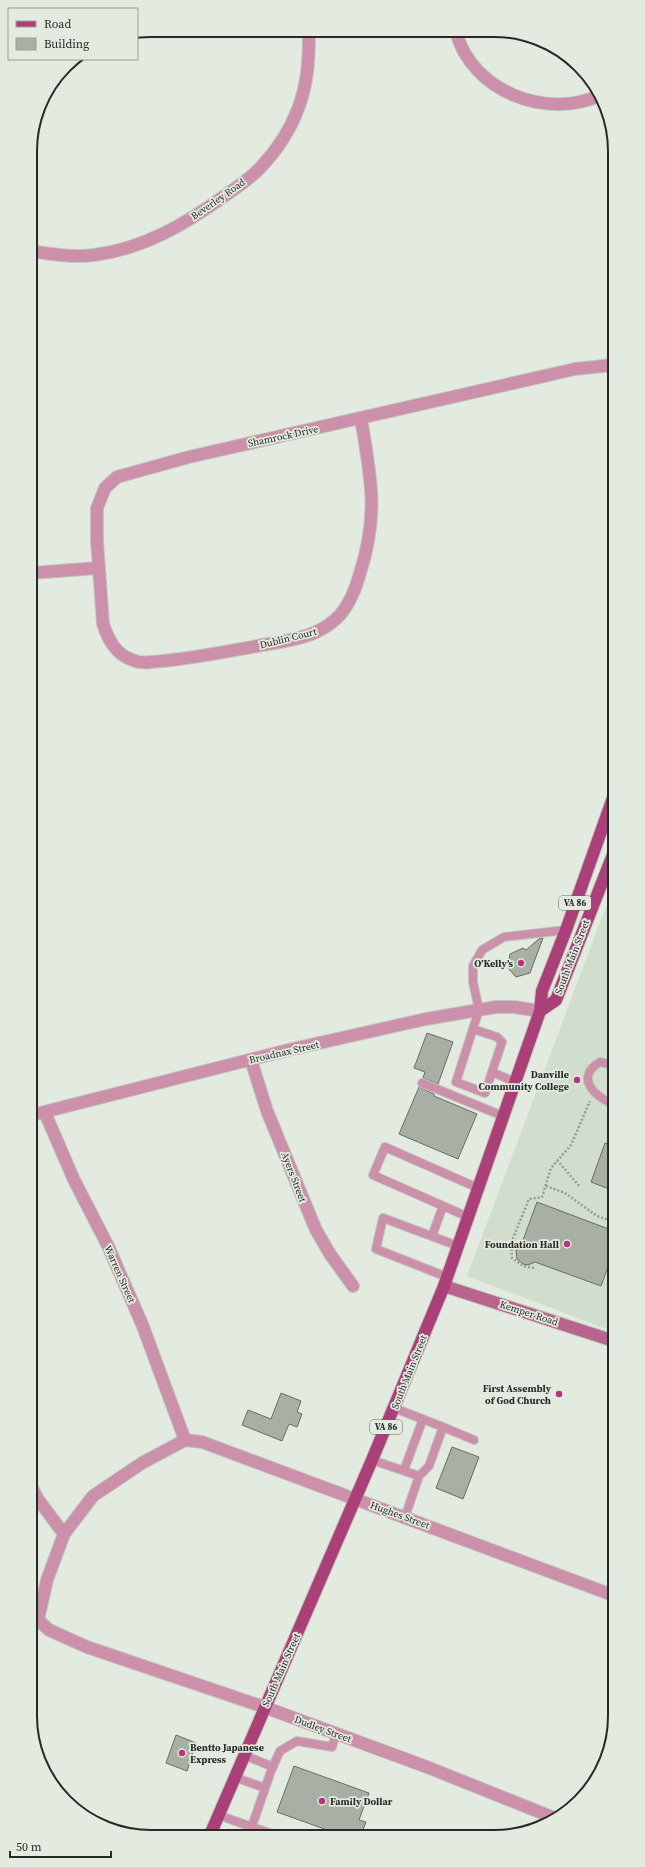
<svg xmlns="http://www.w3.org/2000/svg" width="645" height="1867" font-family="'Source Serif 4',serif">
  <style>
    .built { fill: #d2decd }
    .building { fill: #a8b0a5; stroke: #676e64 }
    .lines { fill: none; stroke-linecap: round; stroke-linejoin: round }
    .lane-casing { stroke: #c1c8bf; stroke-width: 10 }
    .street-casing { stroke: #c1c8bf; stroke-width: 14 }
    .secondary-casing { stroke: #c1c8bf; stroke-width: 14 }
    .primary-casing { stroke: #c1c8bf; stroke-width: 14 }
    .path { stroke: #969c94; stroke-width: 2.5; stroke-dasharray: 2 2; stroke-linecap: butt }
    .lane { stroke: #cc90ab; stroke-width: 8 }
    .street { stroke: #cc90ab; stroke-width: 12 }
    .secondary { stroke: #b9648d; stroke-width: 12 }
    .primary { stroke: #aa4077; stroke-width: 12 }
    .poi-dot { fill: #b8357d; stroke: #e3ebe0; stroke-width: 1.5 }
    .labels { text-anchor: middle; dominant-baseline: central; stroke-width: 3.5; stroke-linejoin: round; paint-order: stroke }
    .shield { fill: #e3ebe0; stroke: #5f645e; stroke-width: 1 }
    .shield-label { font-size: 9px; font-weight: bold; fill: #272a26 }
    .street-label { font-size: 10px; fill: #272a26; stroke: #e3ebe0 }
    .poi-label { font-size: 10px; font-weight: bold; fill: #272a26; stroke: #e3ebe0; text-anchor: end }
    .rim { fill: none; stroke: #272a26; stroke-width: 2 }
  </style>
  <rect width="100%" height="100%" fill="#e3ebe0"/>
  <path class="built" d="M 614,885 L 614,1332 L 467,1276 Z"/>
  <path class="building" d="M 540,938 L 543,938 L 530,973 L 516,977 L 508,968 L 510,954 L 523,948 L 526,950 Z
    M 427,1033 L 453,1042 L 438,1084 L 423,1078 L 425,1072 L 414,1068 Z
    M 419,1087 L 434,1094 L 434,1096 L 477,1114 L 458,1159 L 399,1134 Z
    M 605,1143 L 614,1146 L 614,1191 L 591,1182 Z
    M 537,1202 L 614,1231 L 614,1265 L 609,1264 L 601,1286 L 535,1262 L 528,1265 L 523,1264 L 517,1259 L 516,1250 L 522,1243 Z
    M 281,1393 L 301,1401 L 297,1412 L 302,1414 L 297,1427 L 289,1424 L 282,1441 L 242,1425 L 248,1410 L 271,1419 Z
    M 452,1447 L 479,1457 L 463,1499 L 436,1488 Z
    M 176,1735 L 196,1743 L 187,1771 L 166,1763 Z
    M 294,1766 L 369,1793 L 359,1820 L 366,1822 L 361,1835 L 341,1835 L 277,1812 Z"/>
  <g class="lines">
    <g class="lane-casing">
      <path id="lane" d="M 473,1029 L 497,1037 L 502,1042 L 492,1072
        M 614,1065 L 600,1062 C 574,1077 595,1098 614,1104
        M 515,1082 L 492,1072 L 485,1093 L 456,1082 L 479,1010 L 473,982 L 473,966 L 482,950 L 504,937 L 566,930
        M 422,1083 L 503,1116
        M 468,1217 L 373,1175 L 385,1147 L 478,1188
        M 432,1236 L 443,1206
        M 447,1277 L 376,1249 L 383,1218 L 458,1246
        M 394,1408 L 443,1427 L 429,1466 L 419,1476 L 405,1517
        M 443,1427 L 474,1440
        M 372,1460 L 419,1476
        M 404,1470 L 423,1419
        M 244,1755 L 273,1767
        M 234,1777 L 265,1788
        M 218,1815 L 275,1835
        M 249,1835 L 271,1771 L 280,1751 L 297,1741 L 332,1747 L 336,1734"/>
    </g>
    <g class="street-casing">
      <path id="street" d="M 456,32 C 472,92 547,120 601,95
        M 30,251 C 51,254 73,258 94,255 C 142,249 184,225 223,197 C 236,188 250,179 261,167 C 277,150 290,130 298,109 C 308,83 309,58 309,31
        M 361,419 C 371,478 379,514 360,573 C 356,588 349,605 339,616 C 332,623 323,629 314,633 C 295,641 272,643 252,647 C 219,653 184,660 151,662 C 144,663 136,662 130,659 C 115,653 108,639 103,624 L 97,542 L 97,508 L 105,488 L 117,477 L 189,457 L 575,369 L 613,365
        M 31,573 L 98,568
        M 251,1060 L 267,1111 L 316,1230 L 330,1254 L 353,1286
        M 45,1113 L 74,1180 L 108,1246 L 142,1324 L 185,1440
        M 32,1115 L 288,1050 L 426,1019 L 496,1007 L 514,1007 L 540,1011
        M 185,1440 L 142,1463 L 93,1496 L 64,1534 L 47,1580 L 38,1620 L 49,1630 L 87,1647 L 264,1707 L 427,1767 L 557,1819
        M 185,1440 L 202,1442 L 615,1596
        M 32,1488 L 37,1498 L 64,1534"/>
    </g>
    <g class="secondary-casing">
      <path id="secondary" d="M 444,1286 L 614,1341"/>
    </g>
    <g class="primary-casing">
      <path id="primary" d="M 540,1011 L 556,1000 L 614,852
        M 210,1835 L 372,1460 L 444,1286 L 540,1011 L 542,991 L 566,930 L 614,795"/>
    </g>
    <path class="path" d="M 557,1160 L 580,1187
      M 546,1186 L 565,1193 L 597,1216 L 614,1222
      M 534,1268 L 523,1266 L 512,1258 L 511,1243 L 529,1199 L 542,1197 L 551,1168 L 571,1145 L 590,1101"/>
    <use href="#lane" class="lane"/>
    <use href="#street" class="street"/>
    <use href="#secondary" class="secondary"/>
    <use href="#primary" class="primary"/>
  </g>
  <g class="poi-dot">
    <circle cx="521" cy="963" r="4"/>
    <circle cx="577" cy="1080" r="4"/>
    <circle cx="567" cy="1244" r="4"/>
    <circle cx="559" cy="1394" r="4"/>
    <circle cx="182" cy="1753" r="4"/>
    <circle cx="322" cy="1801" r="4"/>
  </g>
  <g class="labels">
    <g class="shield">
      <rect x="559" y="896" width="32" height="14" rx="3"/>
      <rect x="370" y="1420" width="32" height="14" rx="3"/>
    </g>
    <g class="shield-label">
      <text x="575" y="903">VA 86</text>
      <text x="386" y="1427">VA 86</text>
    </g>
    <g class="street-label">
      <text transform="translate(218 199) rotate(-35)">Beverley Road</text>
      <text transform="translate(283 436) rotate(-12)">Shamrock Drive</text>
      <text transform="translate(288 638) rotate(-14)">Dublin Court</text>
      <text transform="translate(572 957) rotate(-69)">South Main Street</text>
      <text transform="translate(284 1052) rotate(-13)">Broadnax Street</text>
      <text transform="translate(294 1177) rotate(69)">Ayers Street</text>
      <text transform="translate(120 1274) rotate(66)">Warren Street</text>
      <text transform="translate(529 1313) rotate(18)">Kemper Road</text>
      <text transform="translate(409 1372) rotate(-68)">South Main Street</text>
      <text transform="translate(400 1515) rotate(20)">Hughes Street</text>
      <text transform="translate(281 1670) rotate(-66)">South Main Street</text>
      <text transform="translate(323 1729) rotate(20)">Dudley Street</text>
    </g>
    <g class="poi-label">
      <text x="513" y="963">O’Kelly’s</text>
      <text x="569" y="1074">Danville<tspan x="569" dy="12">Community College</tspan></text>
      <text x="559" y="1244">Foundation Hall</text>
      <text x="551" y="1388">First Assembly<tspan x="551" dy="12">of God Church</tspan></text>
      <text x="190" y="1747" text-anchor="start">Bentto Japanese<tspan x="190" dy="12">Express</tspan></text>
      <text x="330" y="1801" text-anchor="start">Family Dollar</text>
    </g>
  </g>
  <path d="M0 0H645V1867H0ZM151 37H494A114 114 0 0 1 608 151V1716A114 114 0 0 1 494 1830H151A114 114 0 0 1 37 1716V151A114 114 0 0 1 151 37Z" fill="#e3ebe0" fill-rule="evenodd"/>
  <path class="rim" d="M151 37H494A114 114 0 0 1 608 151V1716A114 114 0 0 1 494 1830H151A114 114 0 0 1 37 1716V151A114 114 0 0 1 151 37Z"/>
  <rect x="8" y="8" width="130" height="52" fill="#e3ebe0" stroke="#989e96"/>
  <rect x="16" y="21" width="20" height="6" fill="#aa4077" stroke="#989e96"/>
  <text x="44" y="28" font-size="12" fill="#272a26">Road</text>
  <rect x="16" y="38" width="20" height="12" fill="#a8b0a5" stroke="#989e96"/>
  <text x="44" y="48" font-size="12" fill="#272a26">Building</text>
  <path d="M10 1851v6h101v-6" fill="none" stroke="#272a26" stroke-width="2"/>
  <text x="16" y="1851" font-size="12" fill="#272a26" stroke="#e3ebe0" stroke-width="3" paint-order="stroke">50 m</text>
</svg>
